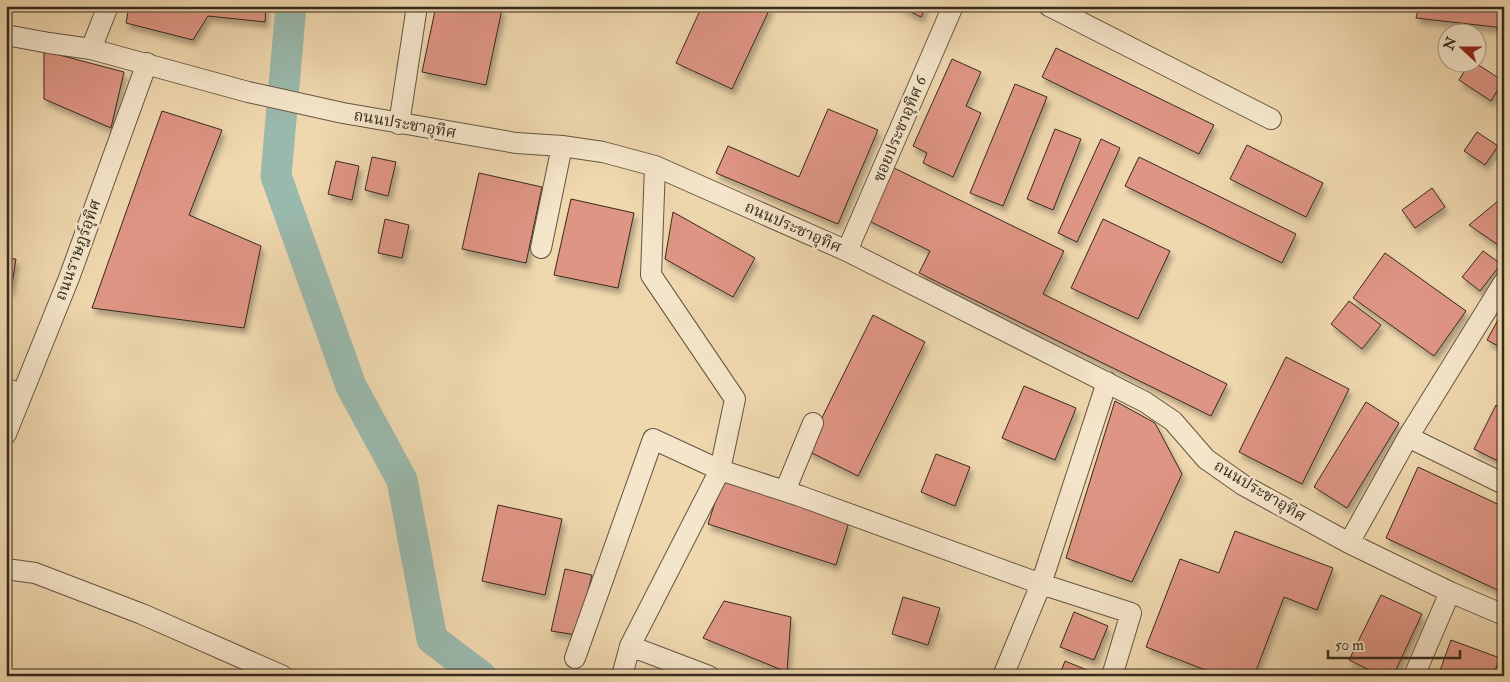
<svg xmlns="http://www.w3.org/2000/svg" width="1510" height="682" font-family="'IM FELL Double Pica','Noto Serif Thai',serif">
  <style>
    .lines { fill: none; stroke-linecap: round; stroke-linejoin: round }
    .river { stroke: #9ab9ad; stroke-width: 31 }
    .building { fill: #df9584; stroke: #352a1e; filter: url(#shadow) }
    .service-casing { stroke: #645542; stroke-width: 12 }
    .minor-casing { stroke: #645542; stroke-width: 22 }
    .service { stroke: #f5e5ca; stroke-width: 10 }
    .minor { stroke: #f5e5ca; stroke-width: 20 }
    .labels { text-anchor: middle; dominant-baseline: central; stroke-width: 5; stroke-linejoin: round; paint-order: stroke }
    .street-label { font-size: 16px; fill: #352a1e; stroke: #f5e5ca }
  </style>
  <defs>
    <filter id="shadow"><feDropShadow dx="3" dy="5.5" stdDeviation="2.5" flood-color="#0004"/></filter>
  </defs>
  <rect width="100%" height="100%" fill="#efd7ae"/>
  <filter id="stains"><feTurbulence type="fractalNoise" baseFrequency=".004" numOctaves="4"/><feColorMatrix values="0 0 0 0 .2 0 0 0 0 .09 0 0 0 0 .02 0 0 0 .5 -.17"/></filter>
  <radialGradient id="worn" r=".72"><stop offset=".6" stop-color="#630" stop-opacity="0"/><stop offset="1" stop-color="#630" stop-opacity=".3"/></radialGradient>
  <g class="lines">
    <path class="river" d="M 291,6 L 276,176 L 351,386 L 402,480 L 432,639 L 481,676"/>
  </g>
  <path class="building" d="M 129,6 L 266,6 L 265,22 L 208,16 L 193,40 L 126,23 Z
    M 436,6 L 488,6 L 502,9 L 486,85 L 422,72 Z
    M 702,6 L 771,6 L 732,89 L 676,63 Z
    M 898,6 L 926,6 L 921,17 Z
    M 1419,6 L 1504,6 L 1504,28 L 1416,18 Z
    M 1056,48 L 1214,125 L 1199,154 L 1042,77 Z
    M 44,51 L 124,72 L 111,128 L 44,99 Z
    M 952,59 L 981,72 L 966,106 L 981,113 L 953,177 L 923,163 L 927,153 L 913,146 Z
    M 1470,62 L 1474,62 L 1503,81 L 1491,101 L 1459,80 Z
    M 1015,84 L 1047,97 L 1003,206 L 970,193 Z
    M 828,109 L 878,130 L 838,224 L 716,173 L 728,146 L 799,177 Z
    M 162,111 L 222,130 L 189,215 L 261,246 L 244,328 L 92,308 Z
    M 1055,129 L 1081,139 L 1053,210 L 1027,199 Z
    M 1477,132 L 1498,146 L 1485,165 L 1464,151 Z
    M 1101,139 L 1120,148 L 1077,242 L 1058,233 Z
    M 1247,145 L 1323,183 L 1306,217 L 1230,179 Z
    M 372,157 L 396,162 L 388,196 L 365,190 Z
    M 1139,157 L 1296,234 L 1282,263 L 1125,186 Z
    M 336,161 L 359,166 L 352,200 L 328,194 Z
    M 892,167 L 1064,251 L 1043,294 L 1227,384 L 1211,416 L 919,273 L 930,251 L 867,220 Z
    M 479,173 L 542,187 L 526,263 L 462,249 Z
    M 1432,188 L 1445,207 L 1415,228 L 1402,210 Z
    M 1504,196 L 1504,249 L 1469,225 Z
    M 571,199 L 634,213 L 618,288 L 554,275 Z
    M 673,212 L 755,258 L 733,297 L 665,259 Z
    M 385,219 L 409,225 L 402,258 L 378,253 Z
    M 1103,219 L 1170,251 L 1138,319 L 1071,288 Z
    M 1483,251 L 1501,264 L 1480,291 L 1462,277 Z
    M 1385,253 L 1466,311 L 1434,356 L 1353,298 Z
    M 6,258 L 16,259 L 11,291 L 6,290 Z
    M 1349,301 L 1381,325 L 1362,349 L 1331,324 Z
    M 1504,309 L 1504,349 L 1487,340 Z
    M 873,315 L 925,342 L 858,476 L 806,450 Z
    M 1286,357 L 1349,389 L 1302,484 L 1239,452 Z
    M 1024,386 L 1076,408 L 1055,460 L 1002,438 Z
    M 1115,401 L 1155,423 L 1182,474 L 1132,582 L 1066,558 Z
    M 1366,402 L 1399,423 L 1347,508 L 1314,487 Z
    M 1496,405 L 1504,409 L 1504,464 L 1474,449 Z
    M 936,454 L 970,467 L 955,506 L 921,492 Z
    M 1418,467 L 1504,507 L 1504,593 L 1386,538 Z
    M 722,481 L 849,522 L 836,565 L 708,524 Z
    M 498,505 L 562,519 L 545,595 L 482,581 Z
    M 1235,531 L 1333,568 L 1317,610 L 1284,597 L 1254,676 L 1221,676 L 1146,647 L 1180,559 L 1219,573 Z
    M 565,569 L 592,575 L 577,635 L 551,631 Z
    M 1381,595 L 1422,614 L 1393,676 L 1382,676 L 1349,660 Z
    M 903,597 L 940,608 L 928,645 L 892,634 Z
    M 724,601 L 791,617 L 787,672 L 703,638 Z
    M 1074,612 L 1108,626 L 1094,660 L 1060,647 Z
    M 1451,640 L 1500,658 L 1493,676 L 1438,676 Z
    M 1065,661 L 1099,675 L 1098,676 L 1059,676 Z"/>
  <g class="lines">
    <g class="service-casing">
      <path id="service" d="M 6,383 L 24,390"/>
    </g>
    <g class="minor-casing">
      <path id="minor" d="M 1049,6 L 1271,119
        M 6,35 L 49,43 L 91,49 L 248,92 L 343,113 L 516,143 L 562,146 L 603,152 L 655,166 L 847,251 L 1145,402 L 1173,421 L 1206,459 L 1243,485 L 1349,543 L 1450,592 L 1504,615
        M 91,49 L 108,6
        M 399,124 L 417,6
        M 541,248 L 562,146
        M 847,251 L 953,6
        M 6,434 L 69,278 L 147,63
        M 1408,437 L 1504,484
        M 785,491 L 813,423
        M 1349,543 L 1408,437 L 1504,282
        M 6,569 L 35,573 L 142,614 L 283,676
        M 630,646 L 709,676
        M 575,658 L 653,439 L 720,470 L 800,496 L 1041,584 L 1131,613 L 1112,676
        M 622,676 L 630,646 L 720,470 L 735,399 L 651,275 L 655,166
        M 1003,676 L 1041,584 L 1107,382
        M 1414,676 L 1450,592"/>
    </g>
    <use href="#service" class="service"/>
    <use href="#minor" class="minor"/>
  </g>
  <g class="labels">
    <g class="street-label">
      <text transform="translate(405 124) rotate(10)">ถนนประชาอุทิศ</text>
      <text transform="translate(900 129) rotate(-67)">ซอยประชาอุทิศ 6</text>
      <text transform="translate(793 227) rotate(24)">ถนนประชาอุทิศ</text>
      <text transform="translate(78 250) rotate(-70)">ถนนราษฎร์อุทิศ</text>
      <text transform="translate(1260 491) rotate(31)">ถนนประชาอุทิศ</text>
    </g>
  </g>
  <rect width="1510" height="682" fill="none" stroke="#efd7ae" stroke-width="25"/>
  <rect x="8" y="8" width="1495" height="667" fill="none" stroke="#352a1e" stroke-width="2.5"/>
  <rect x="12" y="12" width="1485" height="657" fill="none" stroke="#352a1e"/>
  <g transform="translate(1462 48) rotate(291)"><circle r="24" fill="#f5e5ca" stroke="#a89a85"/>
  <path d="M0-4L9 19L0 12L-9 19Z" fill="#8f2418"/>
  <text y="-8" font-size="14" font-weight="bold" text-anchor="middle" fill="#352a1e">N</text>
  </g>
  <path d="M1328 650v8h132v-8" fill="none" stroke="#352a1e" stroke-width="2.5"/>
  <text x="1335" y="650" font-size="15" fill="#352a1e" stroke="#f5e5ca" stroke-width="4" paint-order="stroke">50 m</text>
  <rect width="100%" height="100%" filter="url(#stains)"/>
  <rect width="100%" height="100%" fill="url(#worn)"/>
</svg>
